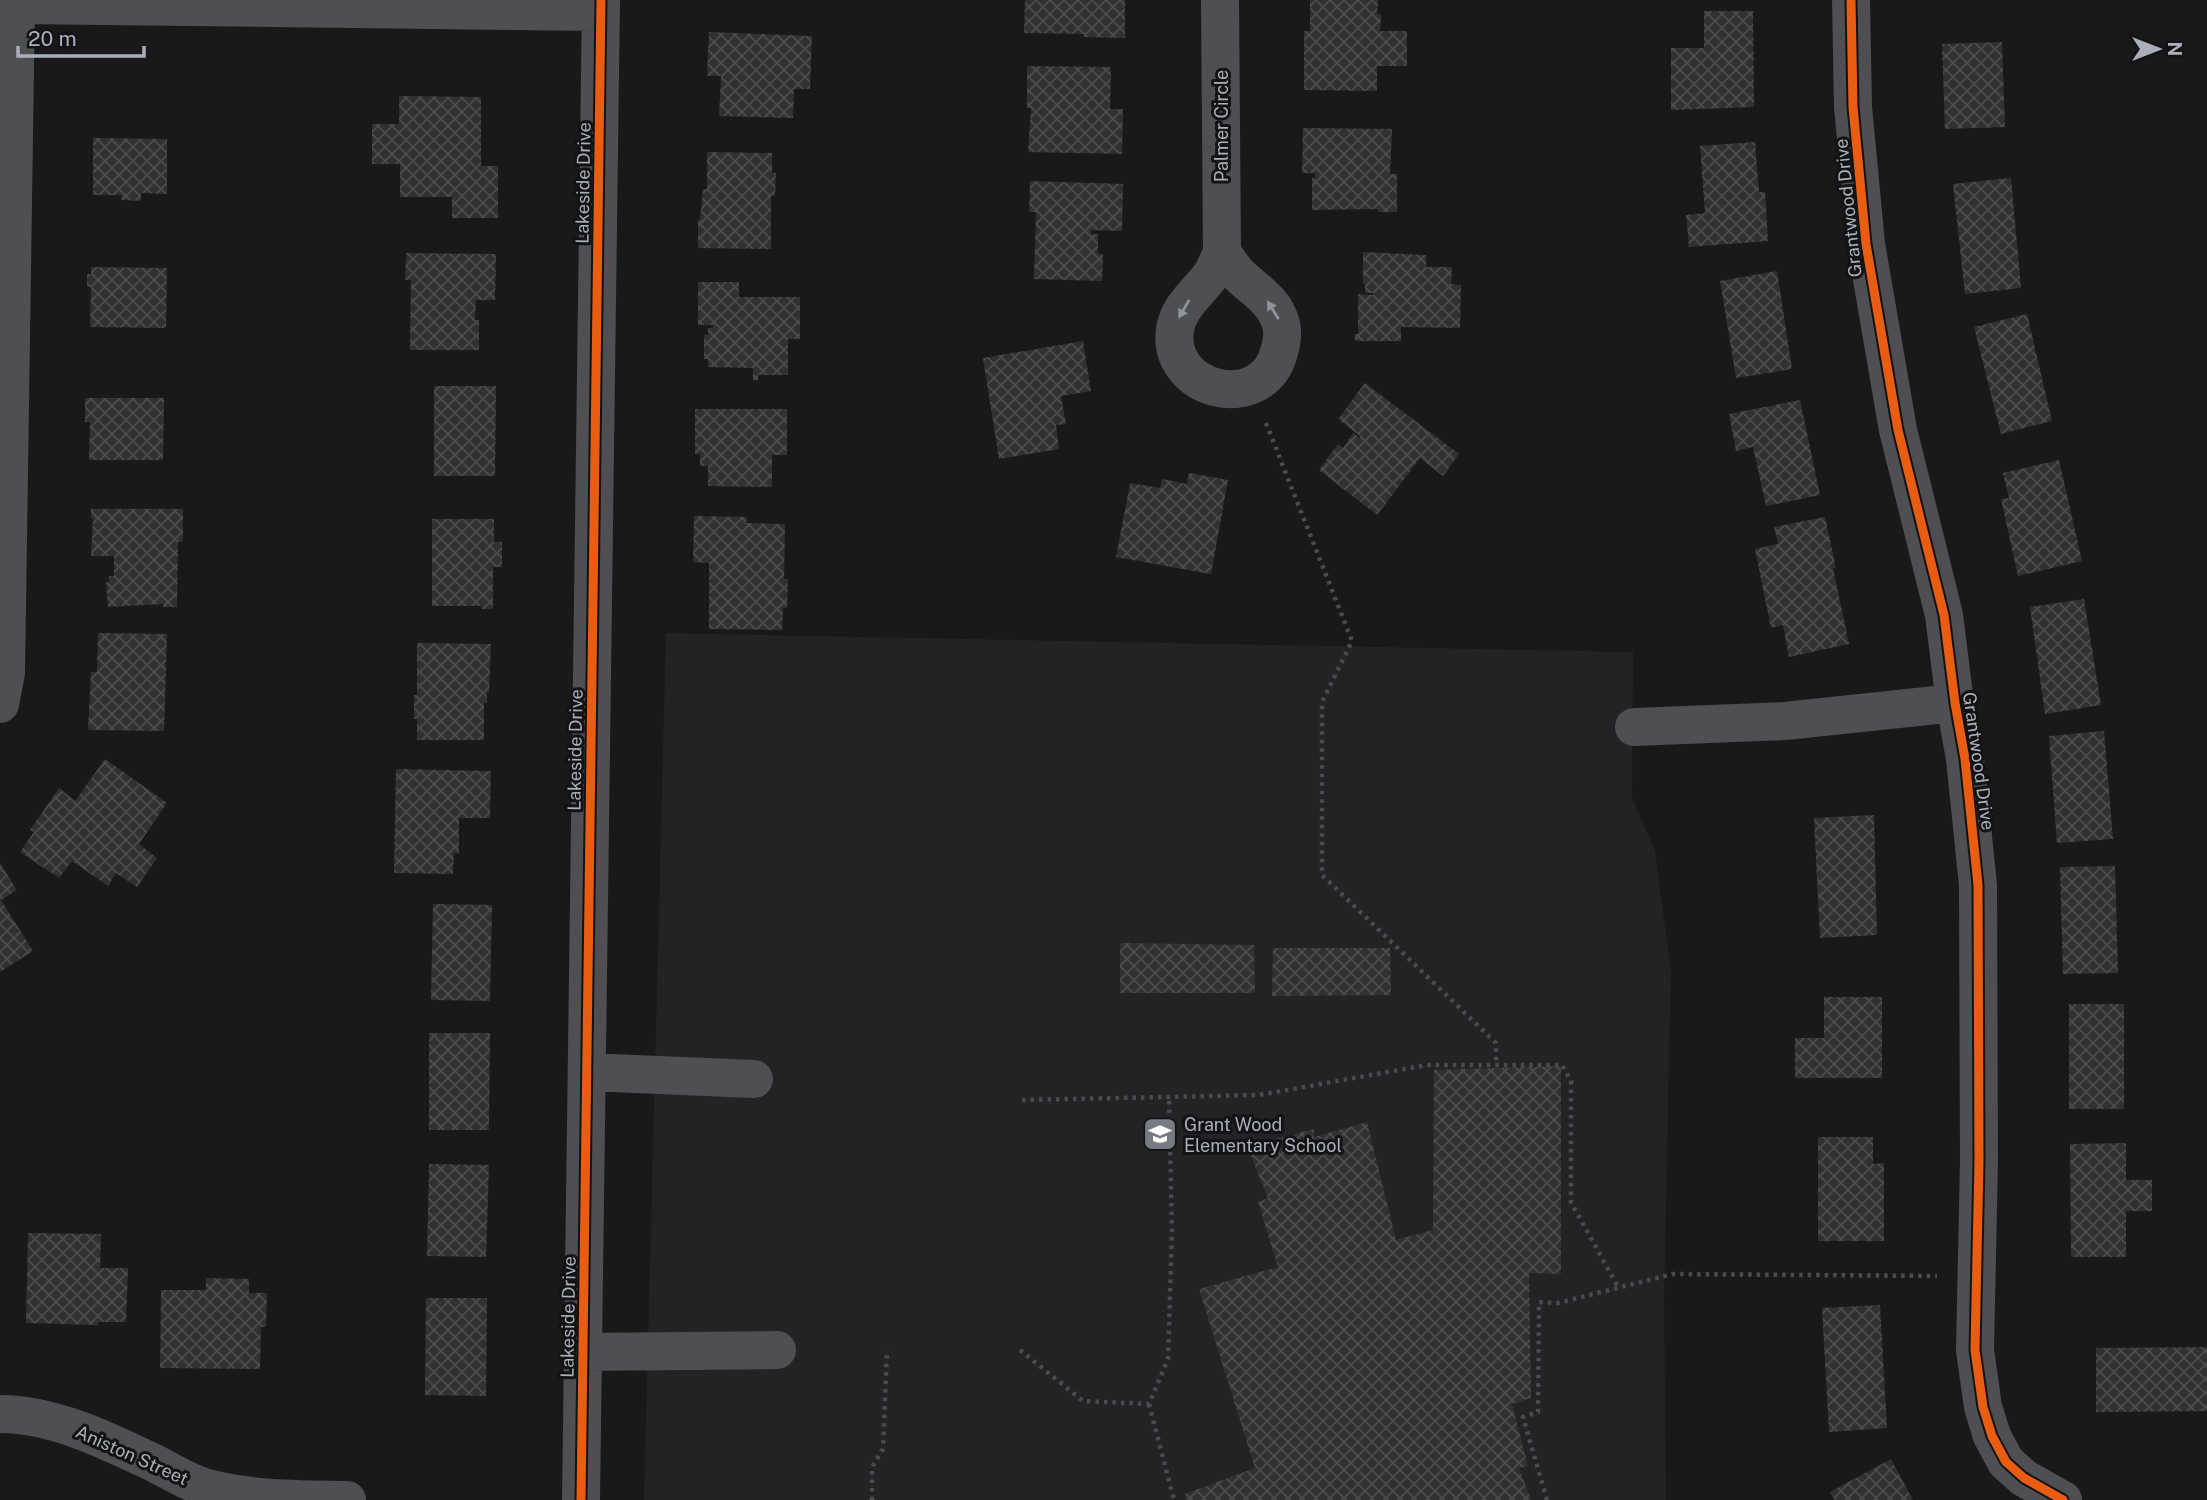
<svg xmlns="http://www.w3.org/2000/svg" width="2207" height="1500" font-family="'Public Sans',sans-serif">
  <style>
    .built { fill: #232326 }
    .building { fill: url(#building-cross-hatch) }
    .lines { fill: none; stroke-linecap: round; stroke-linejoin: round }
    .path { stroke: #494b4d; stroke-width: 4.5; stroke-dasharray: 3.5 5; stroke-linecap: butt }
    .minor { stroke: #4d4f53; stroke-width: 38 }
    .cycleway-casing { stroke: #131316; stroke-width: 13 }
    .cycleway { stroke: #e95d12; stroke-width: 9 }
    .oneway { fill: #8e939c }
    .labels { text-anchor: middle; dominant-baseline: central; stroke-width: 6; stroke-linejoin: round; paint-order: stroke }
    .street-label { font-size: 18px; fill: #aab0bb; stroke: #131316 }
    .poi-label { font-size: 18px; fill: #aab0bb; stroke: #131316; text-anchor: start }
  </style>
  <defs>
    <pattern id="building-cross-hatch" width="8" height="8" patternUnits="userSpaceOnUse" patternTransform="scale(1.75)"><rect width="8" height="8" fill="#313132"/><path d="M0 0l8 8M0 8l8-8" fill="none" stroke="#4c4c4e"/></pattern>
  </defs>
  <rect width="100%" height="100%" fill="#19191a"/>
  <path class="built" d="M 666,633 L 1633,652 L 1632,798 L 1655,851 L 1671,971 L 1664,1296 L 1666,1500 L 644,1500 Z"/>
  <path class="building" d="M 1025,0 L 1125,0 L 1125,38 L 1084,37 L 1084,34 L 1024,33 Z
    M 1310,0 L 1378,0 L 1377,14 L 1381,14 L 1380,31 L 1407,31 L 1407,66 L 1377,66 L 1377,91 L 1304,90 L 1304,31 L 1310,31 Z
    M 1704,11 L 1753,11 L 1754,107 L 1671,110 L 1671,48 L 1704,48 Z
    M 709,32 L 812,36 L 810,89 L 794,89 L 793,118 L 719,116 L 721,76 L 707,76 Z
    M 2002,42 L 2005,127 L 1945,129 L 1942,44 Z
    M 1027,66 L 1111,67 L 1110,109 L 1123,109 L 1122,154 L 1028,152 L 1031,108 L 1027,108 Z
    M 399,96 L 481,97 L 481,166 L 498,166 L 498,218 L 452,218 L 452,197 L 400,197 L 400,164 L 372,164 L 372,124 L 399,124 Z
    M 1303,128 L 1392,129 L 1390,174 L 1397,174 L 1397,212 L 1378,212 L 1378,209 L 1312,210 L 1312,178 L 1315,178 L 1315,173 L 1302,173 Z
    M 93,138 L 167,139 L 167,194 L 141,193 L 141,201 L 121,200 L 121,195 L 93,195 Z
    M 1755,142 L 1759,192 L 1765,192 L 1768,241 L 1689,247 L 1686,215 L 1705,213 L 1700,146 Z
    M 707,152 L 772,153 L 772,173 L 776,173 L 775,196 L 771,196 L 771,249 L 698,248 L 698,220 L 700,220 L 703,189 L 707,189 Z
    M 2011,178 L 2021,288 L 1965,294 L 1953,184 Z
    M 1030,181 L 1123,184 L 1122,231 L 1091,230 L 1091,234 L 1098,234 L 1098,254 L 1103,254 L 1102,281 L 1034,279 L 1036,212 L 1029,212 Z
    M 1363,252 L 1426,255 L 1426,267 L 1452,267 L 1451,284 L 1461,285 L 1460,328 L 1401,327 L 1401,341 L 1355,341 L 1355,334 L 1358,334 L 1358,294 L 1374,295 L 1374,293 L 1365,293 L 1365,284 L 1363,284 Z
    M 406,253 L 496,254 L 495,300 L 476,300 L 475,320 L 479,320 L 479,350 L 410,350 L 411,280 L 405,280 Z
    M 91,267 L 167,268 L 166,328 L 90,327 L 91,287 L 87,287 L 87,274 L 91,274 Z
    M 1777,271 L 1792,369 L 1736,378 L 1720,281 Z
    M 698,282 L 739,282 L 739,297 L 800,297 L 800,339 L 788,339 L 788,375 L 758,375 L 758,380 L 753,380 L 753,368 L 708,367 L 708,359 L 704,359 L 704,335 L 708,335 L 708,328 L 713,328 L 713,325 L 698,325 Z
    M 2027,314 L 2052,421 L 2001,434 L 1974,327 Z
    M 1083,341 L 1091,391 L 1061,396 L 1066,424 L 1056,425 L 1059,449 L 999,459 L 983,358 Z
    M 1365,383 L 1459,454 L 1443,476 L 1420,458 L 1377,515 L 1319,470 L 1338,444 L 1343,448 L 1353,433 L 1360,438 L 1360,436 L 1338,419 Z
    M 434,386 L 496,386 L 495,476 L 434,476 Z
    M 85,398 L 164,398 L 163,460 L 89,460 L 90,422 L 85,422 Z
    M 1800,400 L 1820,495 L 1766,506 L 1753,447 L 1736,451 L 1729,414 Z
    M 695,409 L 787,409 L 787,455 L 772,455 L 772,487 L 708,486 L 708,466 L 700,466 L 700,454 L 695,454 Z
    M 2059,460 L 2082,561 L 2018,576 L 2001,499 L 2009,498 L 2003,473 Z
    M 1189,473 L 1228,480 L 1211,574 L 1116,557 L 1130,483 L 1160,488 L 1162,479 L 1187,484 Z
    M 91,509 L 183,509 L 183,542 L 178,542 L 177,607 L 163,607 L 163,604 L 108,607 L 106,582 L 109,582 L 109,576 L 114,576 L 114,556 L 91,556 L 93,518 L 91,518 Z
    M 694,516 L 747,517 L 746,523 L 785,524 L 784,579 L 788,579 L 787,608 L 783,608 L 782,630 L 709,629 L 709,563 L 693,562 Z
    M 1825,517 L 1836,568 L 1833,568 L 1849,644 L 1789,657 L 1783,625 L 1771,628 L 1755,549 L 1778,544 L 1774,527 Z
    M 432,519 L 494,519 L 494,542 L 502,542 L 502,567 L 493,567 L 493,609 L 482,609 L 482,606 L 432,606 Z
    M 2084,599 L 2101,705 L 2045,714 L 2030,607 Z
    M 98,633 L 167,634 L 164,731 L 88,730 L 91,672 L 97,672 Z
    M 417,643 L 491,644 L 489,693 L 487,693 L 487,703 L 484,703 L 484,740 L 417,740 L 417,719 L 414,719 L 414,695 L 417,695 Z
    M 2104,731 L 2113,839 L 2057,843 L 2049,736 Z
    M 105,759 L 167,803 L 139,844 L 157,858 L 137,887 L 116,873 L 108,886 L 72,861 L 59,878 L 20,852 L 34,832 L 30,830 L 59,788 L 75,801 Z
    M 396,769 L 491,771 L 490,818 L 459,818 L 459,854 L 454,853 L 453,874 L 394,873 Z
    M 1874,815 L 1877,935 L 1820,938 L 1814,818 Z
    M 0,863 L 17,890 L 1,900 L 33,951 L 0,972 Z
    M 2115,866 L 2118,973 L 2063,974 L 2060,867 Z
    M 433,904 L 492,905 L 490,1001 L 431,1000 Z
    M 1120,943 L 1254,945 L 1255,993 L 1120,993 Z
    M 1273,948 L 1390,948 L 1391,995 L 1272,996 Z
    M 1824,997 L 1882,997 L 1882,1078 L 1795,1078 L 1795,1038 L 1824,1038 Z
    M 2069,1004 L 2124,1004 L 2124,1109 L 2069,1109 Z
    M 429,1033 L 490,1033 L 489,1130 L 429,1130 Z
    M 1561,1066 L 1561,1274 L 1529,1273 L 1531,1398 L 1512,1404 L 1528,1466 L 1519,1468 L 1531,1500 L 1186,1500 L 1185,1494 L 1255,1468 L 1199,1289 L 1278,1267 L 1258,1202 L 1268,1198 L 1247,1146 L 1314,1129 L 1314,1137 L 1367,1122 L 1396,1240 L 1433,1230 L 1434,1070 Z
    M 1818,1137 L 1873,1137 L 1873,1164 L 1884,1163 L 1884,1241 L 1818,1241 Z
    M 2126,1143 L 2126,1180 L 2152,1180 L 2152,1211 L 2126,1211 L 2126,1257 L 2071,1257 L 2070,1144 Z
    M 429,1164 L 489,1165 L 486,1257 L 427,1256 Z
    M 28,1233 L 101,1234 L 100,1268 L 128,1268 L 126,1322 L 98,1322 L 98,1325 L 26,1323 Z
    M 206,1278 L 249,1279 L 249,1293 L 267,1293 L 266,1327 L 261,1327 L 260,1369 L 160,1368 L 161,1290 L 206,1290 Z
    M 426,1298 L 487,1298 L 486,1396 L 425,1395 Z
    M 1880,1305 L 1887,1428 L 1829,1432 L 1822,1308 Z
    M 2207,1347 L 2207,1411 L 2096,1412 L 2096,1348 Z
    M 1891,1459 L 1913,1500 L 1835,1500 L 1830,1492 Z"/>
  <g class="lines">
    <path class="path" d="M 1266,423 L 1352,641 L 1322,702 L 1322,875 L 1496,1043 L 1496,1064
      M 1022,1100 L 1259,1095 L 1427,1065 L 1562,1065 L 1571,1081 L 1571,1202 L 1618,1287
      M 1020,1350 L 1083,1401 L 1149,1404 L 1168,1359 L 1172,1231 L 1169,1096
      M 1149,1404 L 1174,1500
      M 872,1500 L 872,1467 L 883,1449 L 887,1350
      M 1547,1500 L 1523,1417 L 1538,1412 L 1539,1302 L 1558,1303 L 1673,1274 L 1937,1276"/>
    <path class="minor" d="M 1220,0 L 1222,253 C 1218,260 1215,270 1210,276 C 1197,294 1179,306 1175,329 C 1166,393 1263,414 1279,352 C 1282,342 1284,331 1280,321 C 1273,299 1253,289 1238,274 C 1232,267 1227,259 1222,253
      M 1851,0 L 1853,107 L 1866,244 L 1898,430 L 1944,615 L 1955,703 L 1965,759 L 1978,885 L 1979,1161 L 1975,1350 L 1983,1407 L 1992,1436 L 2006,1462 L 2024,1478 L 2063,1500
      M 16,5 L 601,12
      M 0,704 L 6,673 L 16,0
      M 1634,727 L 1785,721 L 1955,703
      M 587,1072 L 754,1079
      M 583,1352 L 777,1350
      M 0,1414 C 54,1414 108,1441 156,1464 C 172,1472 188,1482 204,1487 C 251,1500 298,1499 347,1500
      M 581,1500 L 601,0"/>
    <g class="cycleway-casing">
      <path id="cycleway" d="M 1851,0 L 1853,107 L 1866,244 L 1898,430 L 1944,615 L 1955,703 L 1965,759 L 1978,885 L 1979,1161 L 1975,1350 L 1983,1407 L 1992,1436 L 2006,1462 L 2024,1478 L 2063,1500
        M 581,1500 L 601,0"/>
    </g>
    <use href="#cycleway" class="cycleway"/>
  </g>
  <defs><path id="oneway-solid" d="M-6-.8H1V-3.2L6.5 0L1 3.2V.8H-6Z" transform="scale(1.75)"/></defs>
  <g class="oneway">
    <use href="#oneway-solid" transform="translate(1184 309) rotate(120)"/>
    <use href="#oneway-solid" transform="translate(1273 310) rotate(-122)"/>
  </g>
  <defs>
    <g id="school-square" transform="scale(1.75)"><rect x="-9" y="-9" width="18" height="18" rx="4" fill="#777b83" stroke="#131316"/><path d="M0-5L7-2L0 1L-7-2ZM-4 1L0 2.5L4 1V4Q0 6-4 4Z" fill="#fff"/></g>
  </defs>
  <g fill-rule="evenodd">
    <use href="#school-square" x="1160" y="1134"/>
  </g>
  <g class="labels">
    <g class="street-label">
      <text transform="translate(1221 126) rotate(-90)">Palmer Circle</text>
      <text transform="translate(583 183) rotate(-89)">Lakeside Drive</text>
      <text transform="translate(1848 208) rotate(-96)">Grantwood Drive</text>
      <text transform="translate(575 750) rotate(-89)">Lakeside Drive</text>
      <text transform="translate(1979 761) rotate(82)">Grantwood Drive</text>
      <text transform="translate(568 1317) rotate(-89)">Lakeside Drive</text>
      <text transform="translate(132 1455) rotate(24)">Aniston Street</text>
    </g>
    <g class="poi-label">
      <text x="1184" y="1124">Grant Wood<tspan x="1184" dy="21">Elementary School</tspan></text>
    </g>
  </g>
  <g transform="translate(2158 49) rotate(90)" stroke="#131316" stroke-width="5" paint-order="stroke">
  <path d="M0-5L12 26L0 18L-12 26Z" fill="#aab0bb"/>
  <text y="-10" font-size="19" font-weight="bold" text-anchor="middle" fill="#aab0bb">N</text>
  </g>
  <path d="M18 46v10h126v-10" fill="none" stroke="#aab0bb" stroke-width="3.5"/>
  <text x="28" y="46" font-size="21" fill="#aab0bb" stroke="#131316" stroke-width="5" paint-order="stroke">20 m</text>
</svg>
